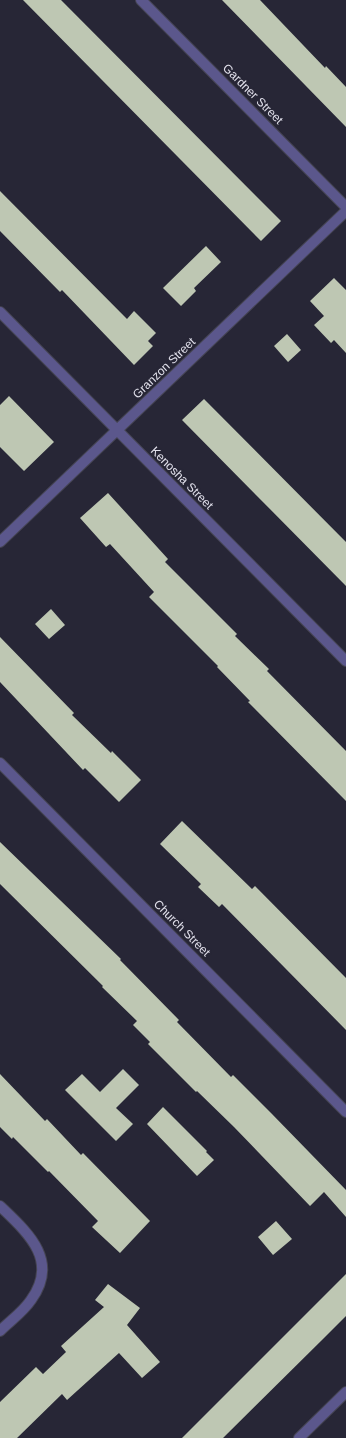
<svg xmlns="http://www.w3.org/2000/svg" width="346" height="1438" font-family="Helvetica,sans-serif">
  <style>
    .building { fill: #bec7b3 }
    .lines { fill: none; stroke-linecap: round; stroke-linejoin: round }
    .minor-casing { stroke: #454453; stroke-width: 12 }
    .minor { stroke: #5b578c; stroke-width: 10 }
    .labels { text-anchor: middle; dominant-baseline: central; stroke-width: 4; stroke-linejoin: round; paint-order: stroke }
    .street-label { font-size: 12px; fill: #e2e1ec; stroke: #272636 }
  </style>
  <rect width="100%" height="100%" fill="#272636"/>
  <path class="building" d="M 23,0 L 61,0 L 281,221 L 261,241 Z
    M 222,0 L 260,0 L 325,68 L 326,66 L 346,87 L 346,127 Z
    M 0,191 L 127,319 L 134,311 L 156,333 L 148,341 L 153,346 L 134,365 L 62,290 L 60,292 L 0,231 Z
    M 206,246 L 221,262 L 194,288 L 196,291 L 181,306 L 163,288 Z
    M 334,278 L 346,290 L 346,353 L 334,340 L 331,343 L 314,325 L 324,316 L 310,301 Z
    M 287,334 L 301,350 L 288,362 L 274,346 Z
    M 9,396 L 54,442 L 24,471 L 0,447 L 0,405 Z
    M 204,399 L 346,542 L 346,586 L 182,420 Z
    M 108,493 L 168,559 L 165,562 L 237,634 L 235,636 L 269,669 L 267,671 L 346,751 L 346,801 L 248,702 L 250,701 L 217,667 L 218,666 L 149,597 L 154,592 L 110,544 L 106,547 L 80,518 Z
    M 51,609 L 65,625 L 49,639 L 35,624 Z
    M 0,637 L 74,713 L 72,715 L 111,753 L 112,751 L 141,780 L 119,802 L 85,768 L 83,770 L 0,682 Z
    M 182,821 L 252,889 L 255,886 L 346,978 L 346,1030 L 222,904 L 219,907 L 198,887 L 201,884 L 160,844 Z
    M 0,842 L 121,959 L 120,960 L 179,1020 L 177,1022 L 231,1077 L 233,1075 L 272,1114 L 346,1190 L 346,1217 L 324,1192 L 310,1206 L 234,1127 L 197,1091 L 196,1092 L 148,1044 L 150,1042 L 133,1025 L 137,1021 L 102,987 L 103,986 L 0,884 Z
    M 123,1069 L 139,1085 L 116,1108 L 133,1124 L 116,1141 L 65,1090 L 82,1074 L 100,1092 Z
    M 0,1074 L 45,1121 L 47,1119 L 81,1155 L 83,1153 L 150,1221 L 120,1253 L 92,1227 L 98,1221 L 49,1171 L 48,1172 L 13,1137 L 12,1139 L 0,1127 Z
    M 163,1107 L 207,1151 L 206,1152 L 214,1160 L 197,1176 L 147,1124 Z
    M 276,1221 L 292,1239 L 273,1255 L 258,1237 Z
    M 346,1274 L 346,1316 L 322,1340 L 223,1438 L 182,1438 Z
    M 108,1284 L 140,1308 L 127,1325 L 160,1362 L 142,1378 L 119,1353 L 67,1400 L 62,1394 L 17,1438 L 0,1438 L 0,1402 L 36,1367 L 43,1374 L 66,1352 L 61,1346 L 104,1307 L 95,1300 Z"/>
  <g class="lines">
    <g class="minor-casing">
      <path id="minor" d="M 141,0 L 346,207
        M 0,312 L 346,661
        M 0,542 L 346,211
        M 0,763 L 346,1112
        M 0,1206 C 27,1232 60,1260 31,1300 C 23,1312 10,1321 0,1331
        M 299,1438 L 346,1392"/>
    </g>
    <use href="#minor" class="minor"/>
  </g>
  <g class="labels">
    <g class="street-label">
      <text transform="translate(253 94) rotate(45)">Gardner Street</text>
      <text transform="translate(164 368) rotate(-44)">Granzon Street</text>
      <text transform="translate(182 478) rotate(45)">Kenosha Street</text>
      <text transform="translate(182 928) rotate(45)">Church Street</text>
    </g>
  </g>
</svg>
